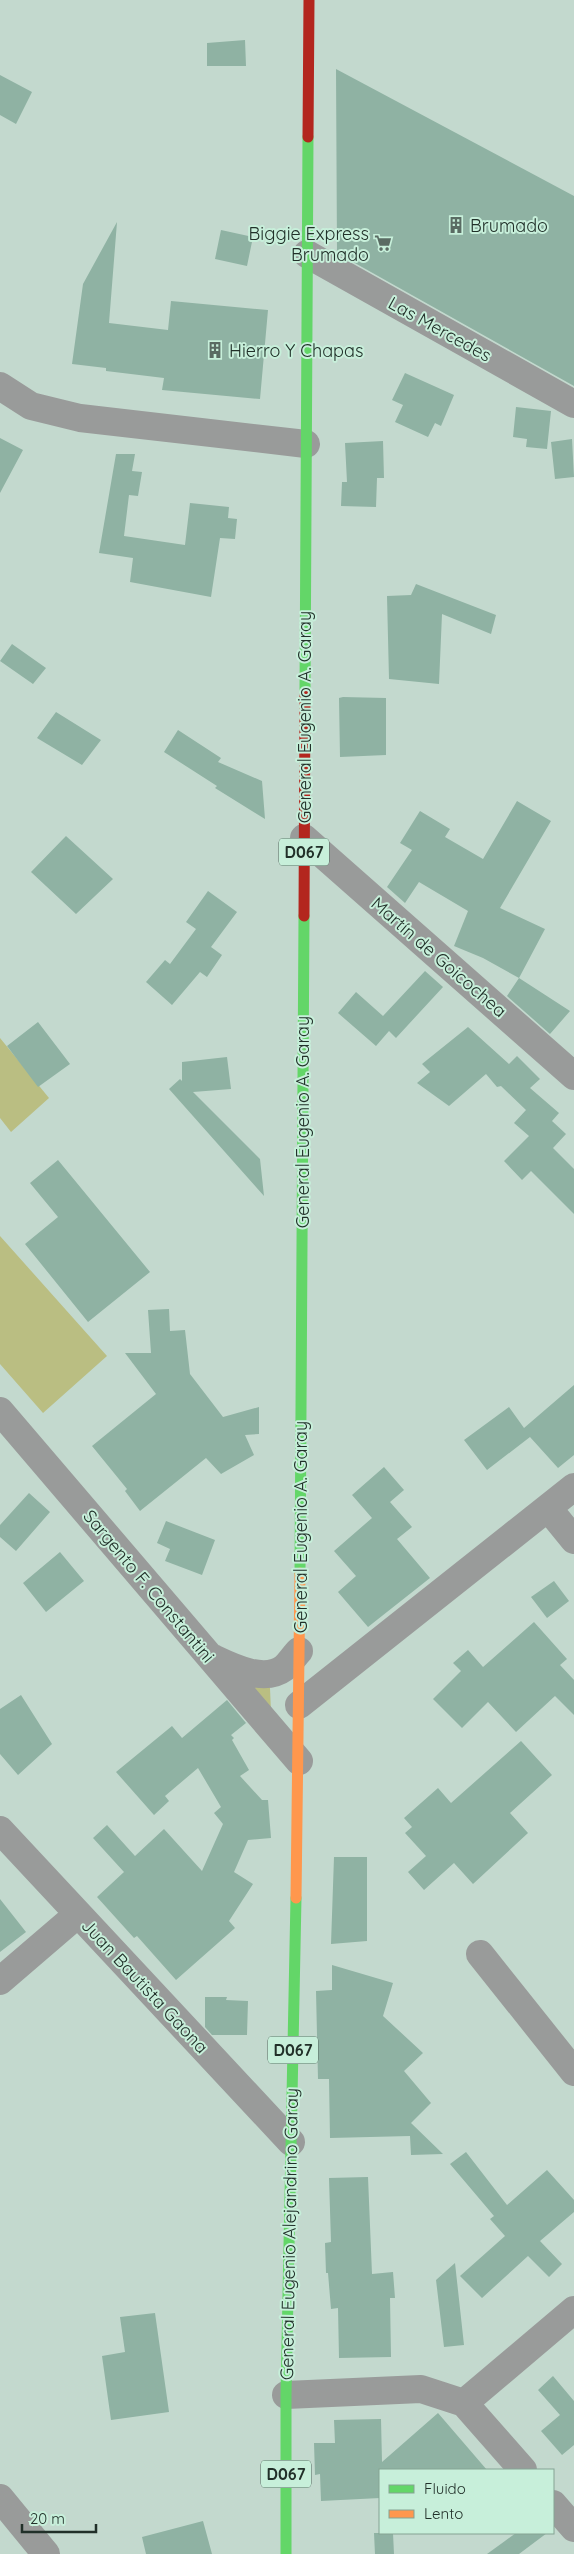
<svg xmlns="http://www.w3.org/2000/svg" width="574" height="2554" font-family="Quicksand,sans-serif">
  <style>
    .green { fill: #babe82 }
    .building { fill: #8fb2a3 }
    .lines { fill: none; stroke-linecap: round; stroke-linejoin: round }
    .street { stroke: #999b9a; stroke-width: 28 }
    .fast { stroke: #63d668; stroke-width: 11 }
    .slow { stroke: #ff974d; stroke-width: 11 }
    .jam { stroke: #b3261e; stroke-width: 11 }
    .labels { text-anchor: middle; dominant-baseline: central; stroke-width: 4; stroke-linejoin: round; paint-order: stroke }
    .shield { fill: #c7efda; stroke: #53695e; stroke-width: 1 }
    .shield-label { font-size: 16px; font-weight: bold; fill: #213029 }
    .poi-label { font-size: 18px; fill: #213029; stroke: #c7efda; text-anchor: start }
    .street-label { font-size: 18px; fill: #213029; stroke: #c7efda }
  </style>
  <rect width="100%" height="100%" fill="#c3d9ce"/>
  <path class="green" d="M 0,1038 L 49,1098 L 11,1132 L 0,1118 Z
    M 0,1236 L 107,1356 L 43,1413 L 0,1364 Z
    M 248,1682 L 268,1685 L 270,1688 L 271,1712 Z"/>
  <path class="building" d="M 245,40 L 246,66 L 207,66 L 207,43 Z
    M 336,69 L 574,196 L 574,386 L 337,253 Z
    M 0,75 L 32,92 L 16,124 L 0,115 Z
    M 117,222 L 109,323 L 168,330 L 171,301 L 268,310 L 260,399 L 162,390 L 164,378 L 106,371 L 106,368 L 72,364 L 83,284 Z
    M 221,230 L 253,237 L 247,266 L 215,259 Z
    M 405,373 L 454,395 L 441,426 L 435,423 L 428,437 L 395,422 L 403,405 L 392,400 Z
    M 516,407 L 551,411 L 547,449 L 526,447 L 527,439 L 513,437 Z
    M 0,438 L 23,450 L 0,493 Z
    M 572,439 L 574,477 L 555,479 L 551,442 Z
    M 383,441 L 384,478 L 377,478 L 376,507 L 341,506 L 342,482 L 347,482 L 345,443 Z
    M 116,454 L 135,454 L 132,471 L 142,472 L 138,496 L 129,495 L 124,536 L 185,545 L 190,503 L 229,507 L 228,518 L 237,519 L 235,539 L 220,538 L 211,597 L 130,582 L 133,558 L 99,553 Z
    M 416,584 L 496,615 L 491,634 L 442,614 L 439,684 L 389,679 L 387,596 L 411,595 Z
    M 12,644 L 46,668 L 33,684 L 0,661 Z
    M 343,697 L 386,698 L 386,755 L 340,757 L 339,698 Z
    M 56,712 L 101,740 L 82,765 L 37,738 Z
    M 178,730 L 221,758 L 218,762 L 262,781 L 265,819 L 215,788 L 217,786 L 164,752 Z
    M 517,801 L 551,821 L 500,908 L 545,929 L 519,978 L 483,958 L 454,946 L 468,911 L 419,882 L 405,903 L 387,887 L 412,850 L 400,843 L 420,811 L 450,829 L 445,837 L 483,859 Z
    M 66,836 L 113,879 L 76,914 L 31,872 Z
    M 208,891 L 237,912 L 211,947 L 222,955 L 207,977 L 200,972 L 172,1005 L 146,982 L 165,960 L 170,964 L 196,929 L 186,922 Z
    M 425,971 L 443,987 L 396,1038 L 389,1031 L 376,1046 L 338,1013 L 356,992 L 383,1016 Z
    M 519,978 L 570,1011 L 550,1034 L 507,996 Z
    M 38,1022 L 70,1064 L 38,1087 L 7,1046 Z
    M 468,1027 L 509,1064 L 517,1056 L 540,1079 L 530,1088 L 559,1113 L 552,1121 L 566,1134 L 553,1148 L 574,1169 L 574,1214 L 531,1171 L 522,1180 L 504,1161 L 529,1136 L 514,1123 L 526,1110 L 501,1086 L 497,1087 L 486,1074 L 449,1106 L 417,1083 L 430,1072 L 422,1064 Z
    M 227,1057 L 231,1089 L 193,1092 L 260,1159 L 264,1196 L 169,1089 L 180,1079 L 182,1081 L 182,1062 Z
    M 58,1160 L 150,1272 L 88,1322 L 25,1244 L 58,1217 L 30,1183 Z
    M 169,1309 L 170,1331 L 185,1330 L 190,1374 L 223,1417 L 259,1407 L 259,1434 L 245,1435 L 254,1455 L 221,1474 L 206,1458 L 140,1511 L 125,1491 L 127,1489 L 92,1446 L 156,1394 L 125,1353 L 151,1353 L 148,1310 Z
    M 574,1385 L 574,1455 L 558,1468 L 530,1437 L 487,1470 L 464,1440 L 509,1407 L 524,1428 Z
    M 384,1467 L 404,1490 L 390,1502 L 412,1527 L 397,1539 L 430,1578 L 368,1627 L 338,1592 L 356,1576 L 334,1551 L 372,1518 L 352,1495 Z
    M 29,1493 L 50,1512 L 16,1551 L 0,1537 L 0,1525 Z
    M 166,1521 L 215,1540 L 202,1575 L 165,1561 L 170,1549 L 157,1543 Z
    M 60,1552 L 84,1581 L 46,1612 L 23,1583 Z
    M 554,1581 L 569,1601 L 547,1618 L 531,1597 Z
    M 534,1622 L 567,1659 L 560,1665 L 574,1680 L 574,1715 L 555,1696 L 516,1732 L 488,1702 L 462,1728 L 433,1699 L 461,1671 L 453,1663 L 468,1650 L 483,1667 Z
    M 21,1695 L 52,1744 L 18,1775 L 0,1754 L 0,1709 Z
    M 227,1700 L 246,1723 L 231,1735 L 234,1738 L 232,1740 L 249,1770 L 240,1776 L 262,1800 L 268,1800 L 271,1838 L 248,1840 L 234,1872 L 253,1884 L 229,1921 L 235,1928 L 176,1980 L 137,1936 L 134,1938 L 97,1897 L 124,1872 L 93,1838 L 107,1825 L 135,1856 L 164,1829 L 202,1871 L 223,1824 L 214,1813 L 221,1807 L 198,1768 L 165,1796 L 169,1801 L 154,1815 L 116,1772 L 172,1726 L 182,1738 Z
    M 521,1741 L 552,1775 L 510,1813 L 528,1833 L 473,1884 L 454,1863 L 424,1890 L 408,1872 L 426,1856 L 405,1833 L 412,1827 L 404,1818 L 438,1788 L 451,1803 Z
    M 334,1857 L 367,1857 L 367,1941 L 331,1944 Z
    M 0,1899 L 26,1932 L 0,1952 Z
    M 332,1965 L 393,1983 L 383,2016 L 423,2053 L 404,2071 L 431,2103 L 411,2123 L 443,2154 L 411,2155 L 410,2136 L 330,2138 L 329,2079 L 318,2079 L 316,1991 L 332,1990 Z
    M 205,1997 L 227,1997 L 226,2000 L 248,2001 L 247,2035 L 212,2035 L 205,2027 Z
    M 466,2152 L 507,2205 L 547,2170 L 574,2200 L 574,2212 L 540,2241 L 562,2264 L 549,2277 L 528,2256 L 482,2298 L 460,2276 L 505,2236 L 490,2219 L 494,2216 L 450,2164 Z
    M 368,2177 L 372,2274 L 393,2272 L 395,2298 L 390,2298 L 391,2357 L 339,2358 L 338,2308 L 331,2309 L 328,2273 L 326,2273 L 325,2243 L 331,2242 L 329,2178 Z
    M 455,2263 L 464,2345 L 444,2347 L 436,2280 Z
    M 155,2313 L 169,2412 L 111,2420 L 102,2356 L 125,2352 L 120,2317 Z
    M 553,2376 L 574,2401 L 574,2445 L 562,2455 L 541,2431 L 560,2415 L 538,2390 Z
    M 438,2413 L 487,2470 L 380,2470 L 380,2498 L 321,2501 L 320,2474 L 315,2475 L 314,2443 L 335,2443 L 334,2420 L 381,2419 L 382,2462 Z
    M 203,2521 L 212,2554 L 146,2554 L 142,2537 Z
    M 374,2533 L 393,2533 L 394,2554 L 375,2554 Z
    M 516,2533 L 547,2533 L 519,2554 L 487,2554 Z"/>
  <g class="lines">
    <path class="street" d="M 307,254 L 574,404
      M 0,386 L 31,406 L 80,418 L 306,444
      M 304,838 L 574,1076
      M 0,1411 L 299,1761
      M 548,1508 L 574,1540
      M 213,1658 C 232,1667 264,1683 284,1668 C 289,1664 294,1656 299,1651
      M 299,1705 L 574,1487
      M 0,1830 L 291,2142
      M 480,1954 L 574,2072
      M 0,1981 L 78,1914
      M 286,2395 L 421,2389 L 464,2403 L 523,2470
      M 464,2403 L 574,2310
      M 0,2498 L 46,2554
      M 553,2504 L 574,2528"/>
    <path class="fast" d="M 305,693 L 308,137
      M 300,1573 L 304,916
      M 286,2554 L 286,2395 L 296,1898"/>
    <path class="slow" d="M 296,1898 L 300,1573"/>
    <path class="jam" d="M 308,137 L 309,0
      M 304,916 L 305,693"/>
  </g>
  <defs>
    <g id="building-bare" transform="scale(1.35)"><path d="M-4-6H4V6H1V3H-1V6H-4ZM-2.5-4.3h1.7v1.8h-1.7ZM.8-4.3h1.7v1.8H.8ZM-2.5-1h1.7V.8h-1.7ZM.8-1h1.7V.8H.8Z" fill="#5a6b63" stroke="#c7efda" stroke-width="2.5" paint-order="stroke"/></g>
    <g id="supermarket-bare" transform="scale(1.35)"><path d="M-6-5.5h2.5l.6 2H6L4.5 2H-2.5L-4.4-4H-6ZM-1.5 3.2a1.3 1.3 0 1 0 .1 0ZM3 3.2a1.3 1.3 0 1 0 .1 0Z" fill="#5a6b63" stroke="#c7efda" stroke-width="2.5" paint-order="stroke"/></g>
  </defs>
  <g fill-rule="evenodd">
    <use href="#building-bare" x="456" y="225"/>
    <use href="#supermarket-bare" x="383" y="243"/>
    <use href="#building-bare" x="215" y="350"/>
  </g>
  <g class="labels">
    <g class="shield">
      <rect x="279" y="838.5" width="50" height="27" rx="4"/>
      <rect x="268" y="2036.5" width="50" height="27" rx="4"/>
      <rect x="261" y="2460.5" width="50" height="27" rx="4"/>
    </g>
    <g class="shield-label">
      <text x="304" y="852">D067</text>
      <text x="293" y="2050">D067</text>
      <text x="286" y="2474">D067</text>
    </g>
    <g class="poi-label">
      <text x="470" y="225">Brumado</text>
      <text x="369" y="233" text-anchor="end">Biggie Express<tspan x="369" dy="21">Brumado</tspan></text>
      <text x="229" y="350">Hierro Y Chapas</text>
    </g>
    <g class="street-label">
      <text transform="translate(440 329) rotate(29)">Las Mercedes</text>
      <text transform="translate(304 717) rotate(-90)">General Eugenio A. Garay</text>
      <text transform="translate(439 957) rotate(41)">Martín de Goicochea</text>
      <text transform="translate(302 1122) rotate(-90)">General Eugenio A. Garay</text>
      <text transform="translate(300 1527) rotate(-90)">General Eugenio A. Garay</text>
      <text transform="translate(149 1586) rotate(50)">Sargento F. Constantini</text>
      <text transform="translate(145 1986) rotate(47)">Juan Bautista Gaona</text>
      <text transform="translate(289 2234) rotate(-89)">General Eugenio Alejandrino Garay</text>
    </g>
  </g>
  <rect x="379" y="2469" width="175" height="65" fill="#c7efda" stroke="#85a393"/>
  <rect x="389" y="2485" width="25" height="8" fill="#63d668" stroke="#85a393"/>
  <text x="424" y="2494" font-size="15" fill="#213029">Fluido</text>
  <rect x="389" y="2510" width="25" height="8" fill="#ff974d" stroke="#85a393"/>
  <text x="424" y="2519" font-size="15" fill="#213029">Lento</text>
  <path d="M22 2524v8h74v-8" fill="none" stroke="#213029" stroke-width="2.5"/>
  <text x="30" y="2524" font-size="15" fill="#213029" stroke="#c7efda" stroke-width="4" paint-order="stroke">20 m</text>
</svg>
